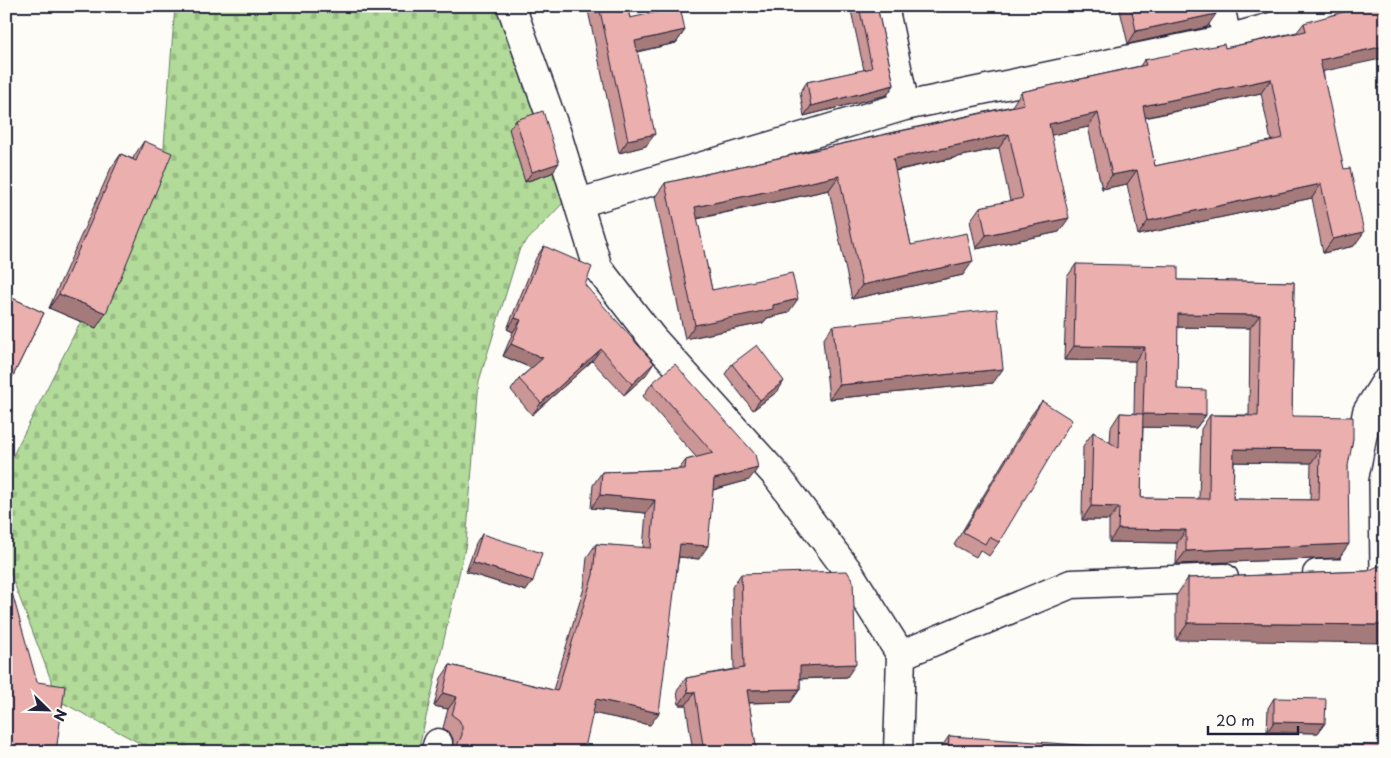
<svg xmlns="http://www.w3.org/2000/svg" width="1391" height="758" font-family="'Playpen Sans',sans-serif">
  <style>
    .cemetery { fill: url(#cemetery-stones); stroke: #6a7e6a }
    .lines { fill: none; stroke-linecap: round; stroke-linejoin: round }
    .street-casing { stroke: #22223b; stroke-width: 31 }
    .secondary-casing { stroke: #22223b; stroke-width: 31 }
    .street { stroke: #fdfcf7; stroke-width: 28 }
    .secondary { stroke: #fdfcf7; stroke-width: 28 }
    .wall { fill: #ca9696; stroke: #22223b; fill-rule: evenodd }
    .shaded-wall { fill: #a47a7a; stroke: #22223b }
    .building { fill: #ebafae; stroke: #22223b; fill-rule: evenodd }
  </style>
  <defs>
    <pattern id="cemetery-stones" width="16" height="16" patternUnits="userSpaceOnUse" patternTransform="scale(1.25)"><rect width="16" height="16" fill="#b2db99"/><path d="M2 7V4a2 2 0 0 1 4 0v3zM10 15v-3a2 2 0 0 1 4 0v3z" fill="#99bc85"/></pattern>
  </defs>
  <rect width="100%" height="100%" fill="#fdfcf7"/>
  <filter id="ink" filterUnits="userSpaceOnUse"><feTurbulence type="fractalNoise" baseFrequency=".02" numOctaves="2"/><feDisplacementMap in="SourceGraphic" scale="10" xChannelSelector="R" yChannelSelector="G"/><feConvolveMatrix kernelMatrix="1 2 1 2 8 2 1 2 1" color-interpolation-filters="sRGB"/></filter>
  <g filter="url(#ink)">
    <path class="cemetery" d="M 175,6 L 502,6 L 563,203 L 520,248 L 479,381 L 466,544 L 418,752 L 157,752 L 59,701 L 6,562 L 6,469 L 163,159 Z"/>
    <g class="lines">
      <g class="street-casing">
        <path id="street" d="M 1220,6 L 1227,39 L 1350,6
          M 905,106 L 1227,39
          M 579,203 L 905,106 L 884,6
          M 1317,574 L 1355,573 L 1354,479 L 1367,412 L 1385,383
          M 901,655 L 1071,584 L 1224,578
          M 435,752 L 438,743"/>
      </g>
      <g class="secondary-casing">
        <path id="secondary" d="M 511,6 L 557,134 L 598,268 L 653,339 L 776,475 L 848,571 L 901,655 L 898,752"/>
      </g>
      <use href="#street" class="street"/>
      <use href="#secondary" class="secondary"/>
    </g>
    <path class="wall" d="M 587,6 L 627,6 L 630,18 L 685,30 L 676,43 L 637,52 L 646,146 L 619,153 Z
      M 850,6 L 877,6 L 894,85 L 887,95 L 804,116 L 800,92 L 807,82 L 864,70 Z
      M 1119,6 L 1214,6 L 1207,27 L 1128,44 Z
      M 1304,23 L 1323,71 L 1354,246 L 1323,253 L 1312,198 L 1138,235 L 1127,184 L 1102,189 L 1088,127 L 1051,135 L 1059,232 L 976,249 L 970,221 L 980,207 L 1010,201 L 999,148 L 895,171 L 911,245 L 963,275 L 852,299 L 829,190 L 697,219 L 712,290 L 788,313 L 767,318 L 763,323 L 685,339 L 655,197 L 665,183 L 1012,106 L 1021,92 L 1140,66 L 1144,60 L 1225,48 L 1297,32 ZM 1261,93 L 1271,141 L 1155,166 L 1145,118 Z
      M 516,120 L 552,173 L 525,182 L 509,129 Z
      M 144,141 L 96,328 L 49,308 L 111,168 L 121,154 L 133,159 L 134,156 Z
      M 544,246 L 585,285 L 646,375 L 624,395 L 592,361 L 532,415 L 511,390 L 519,379 L 531,368 L 503,356 L 513,332 L 507,329 L 536,258 Z
      M 1076,264 L 1178,280 L 1294,282 L 1292,416 L 1348,466 L 1339,558 L 1176,564 L 1177,543 L 1109,542 L 1109,520 L 1082,520 L 1083,446 L 1093,432 L 1110,443 L 1111,427 L 1120,413 L 1134,414 L 1135,361 L 1064,360 L 1067,277 ZM 1177,327 L 1250,328 L 1249,415 L 1210,415 L 1201,429 L 1199,499 L 1141,498 L 1143,427 L 1196,428 L 1206,415 L 1177,389 ZM 1234,462 L 1311,463 L 1310,500 L 1233,499 Z
      M 6,295 L 44,313 L 6,390 Z
      M 833,326 L 993,383 L 829,399 L 823,340 Z
      M 732,364 L 778,391 L 753,410 L 725,374 Z
      M 652,383 L 749,480 L 713,490 L 699,559 L 679,557 L 650,725 L 593,713 L 451,752 L 453,747 L 453,739 L 450,733 L 443,728 L 448,709 L 434,706 L 441,678 L 450,665 L 553,690 L 584,588 L 587,557 L 596,544 L 643,548 L 646,513 L 591,508 L 593,485 L 602,472 L 679,469 L 686,460 L 696,457 L 643,396 Z
      M 1042,401 L 999,542 L 989,556 L 980,550 L 976,557 L 954,545 L 1032,414 Z
      M 482,534 L 526,591 L 466,572 L 476,544 Z
      M 1368,571 L 1176,640 L 1176,596 L 1188,578 Z
      M 741,574 L 847,677 L 800,679 L 800,689 L 791,702 L 749,703 L 757,752 L 693,752 L 686,705 L 679,705 L 677,691 L 686,678 L 734,669 L 732,587 Z
      M 9,582 L 6,752 L 6,586 Z
      M 1274,698 L 1325,723 L 1318,733 L 1267,732 L 1268,708 Z
      M 949,736 L 1137,752 L 938,752 Z
      M 1337,744 L 1385,752 L 1332,752 Z"/>
    <path class="shaded-wall" d="M 1216,14 L 1207,27 L 1128,44 L 1136,31 Z
      M 685,30 L 676,43 L 626,54 L 635,41 Z
      M 1385,46 L 1385,58 L 1311,74 L 1320,60 Z
      M 1271,79 L 1261,93 L 1133,120 L 1143,106 Z
      M 894,85 L 887,95 L 804,116 L 811,106 Z
      M 1098,113 L 1088,127 L 1039,138 L 1049,124 Z
      M 655,134 L 646,146 L 619,153 L 628,140 Z
      M 1009,134 L 999,148 L 883,173 L 893,159 Z
      M 559,163 L 552,173 L 525,182 L 532,172 Z
      M 1137,170 L 1127,184 L 1102,189 L 1112,175 Z
      M 839,176 L 829,190 L 685,221 L 695,207 Z
      M 1321,184 L 1312,198 L 1138,235 L 1148,221 Z
      M 1069,218 L 1059,232 L 976,249 L 986,235 Z
      M 1364,232 L 1354,246 L 1323,253 L 1333,239 Z
      M 973,261 L 963,275 L 852,299 L 862,285 Z
      M 59,294 L 106,313 L 96,328 L 49,308 Z
      M 798,299 L 788,313 L 767,318 L 763,323 L 685,339 L 695,325 L 773,305 Z
      M 1178,314 L 1260,315 L 1250,328 L 1168,327 Z
      M 515,318 L 521,320 L 513,332 L 507,329 Z
      M 511,344 L 543,358 L 534,369 L 503,356 Z
      M 1074,346 L 1145,347 L 1135,361 L 1064,360 Z
      M 601,349 L 592,361 L 532,415 L 541,403 Z
      M 654,363 L 646,375 L 624,395 L 632,384 Z
      M 1003,369 L 993,383 L 829,399 L 839,385 Z
      M 784,381 L 778,391 L 753,410 L 760,400 Z
      M 1143,414 L 1206,415 L 1196,428 L 1133,427 Z
      M 1234,449 L 1320,450 L 1311,463 L 1225,462 Z
      M 758,468 L 749,480 L 705,492 L 714,479 Z
      M 600,495 L 655,500 L 646,513 L 591,508 Z
      M 1091,506 L 1119,507 L 1109,520 L 1082,520 Z
      M 1118,529 L 1186,530 L 1177,543 L 1109,542 Z
      M 680,544 L 708,546 L 699,559 L 671,556 Z
      M 1349,544 L 1339,558 L 1176,564 L 1186,551 Z
      M 473,562 L 533,581 L 526,591 L 466,572 Z
      M 1188,623 L 1385,625 L 1385,643 L 1176,640 Z
      M 856,664 L 847,677 L 791,679 L 800,666 Z
      M 800,689 L 791,702 L 738,703 L 747,690 Z
      M 688,692 L 695,692 L 686,705 L 679,705 Z
      M 443,693 L 457,697 L 448,709 L 434,706 Z
      M 596,699 L 659,713 L 650,725 L 587,712 Z
      M 1274,722 L 1325,723 L 1318,733 L 1267,732 Z"/>
    <path class="building" d="M 599,6 L 627,6 L 630,18 L 680,7 L 685,30 L 635,41 L 655,134 L 628,140 Z
      M 859,6 L 877,6 L 894,85 L 811,106 L 807,82 L 872,68 Z
      M 1131,6 L 1214,6 L 1216,14 L 1136,31 Z
      M 1365,6 L 1385,6 L 1385,46 L 1320,60 L 1344,169 L 1350,168 L 1364,232 L 1333,239 L 1321,184 L 1148,221 L 1137,170 L 1112,175 L 1098,113 L 1049,124 L 1069,218 L 986,235 L 980,207 L 1023,198 L 1009,134 L 893,159 L 911,245 L 967,233 L 973,261 L 862,285 L 839,176 L 695,207 L 712,290 L 792,273 L 798,299 L 773,305 L 773,309 L 695,325 L 665,183 L 1024,104 L 1021,92 L 1146,65 L 1144,60 L 1224,44 L 1225,48 L 1306,31 L 1304,23 ZM 1271,79 L 1283,138 L 1155,166 L 1143,106 Z
      M 543,111 L 559,163 L 532,172 L 516,120 Z
      M 144,141 L 172,153 L 106,313 L 59,294 L 121,154 L 136,161 Z
      M 544,246 L 592,267 L 585,285 L 654,363 L 632,384 L 601,349 L 541,403 L 519,379 L 543,358 L 511,344 L 521,320 L 515,318 Z
      M 1076,264 L 1178,266 L 1178,280 L 1294,282 L 1292,416 L 1353,417 L 1353,439 L 1348,466 L 1349,544 L 1186,551 L 1186,530 L 1118,529 L 1119,507 L 1091,506 L 1093,432 L 1119,448 L 1120,413 L 1143,414 L 1145,347 L 1074,346 ZM 1178,314 L 1260,315 L 1258,416 L 1210,415 L 1209,499 L 1141,498 L 1143,414 L 1206,415 L 1206,390 L 1177,389 ZM 1234,449 L 1320,450 L 1319,500 L 1233,499 Z
      M 6,295 L 44,313 L 6,390 L 6,331 L 10,323 L 6,321 Z
      M 997,309 L 1003,369 L 839,385 L 833,326 Z
      M 757,345 L 784,381 L 760,400 L 732,364 Z
      M 675,364 L 755,454 L 758,468 L 714,479 L 708,546 L 680,544 L 659,713 L 596,699 L 584,752 L 451,752 L 455,750 L 462,735 L 462,726 L 459,720 L 452,715 L 457,697 L 443,693 L 450,665 L 557,691 L 593,575 L 596,544 L 651,548 L 655,500 L 600,495 L 602,472 L 685,469 L 686,460 L 713,453 L 652,383 Z
      M 1042,401 L 1072,420 L 999,542 L 989,537 L 985,544 L 963,532 Z
      M 482,534 L 542,553 L 533,581 L 473,562 Z
      M 1378,566 L 1385,566 L 1385,625 L 1188,623 L 1188,578 L 1368,571 Z
      M 847,571 L 853,581 L 856,664 L 800,666 L 800,689 L 747,690 L 757,752 L 704,752 L 695,692 L 688,692 L 686,678 L 744,668 L 741,574 Z
      M 9,582 L 37,682 L 65,686 L 56,752 L 6,752 L 6,592 L 8,592 Z
      M 1274,698 L 1326,699 L 1325,723 L 1274,722 Z
      M 949,736 L 1137,749 L 1137,752 L 948,752 Z
      M 1337,744 L 1385,746 L 1385,752 L 1337,752 Z"/>
  </g>
  <rect width="1391" height="758" fill="none" stroke="#fdfcf7" stroke-width="25"/>
  <rect x="12" y="12" width="1366" height="733" fill="none" stroke="#22223b" stroke-width="2" filter="url(#ink)"/>
  <g transform="translate(48 710) rotate(113)" stroke="#fdfcf7" stroke-width="4" paint-order="stroke">
  <path d="M0-4L9 19L0 12L-9 19Z" fill="#22223b"/>
  <text y="-8" font-size="14" font-weight="bold" text-anchor="middle" fill="#22223b">N</text>
  </g>
  <path d="M1208 726v8h90v-8" fill="none" stroke="#22223b" stroke-width="2.5"/>
  <text x="1216" y="726" font-size="15" fill="#22223b" stroke="#fdfcf7" stroke-width="4" paint-order="stroke">20 m</text>
</svg>
